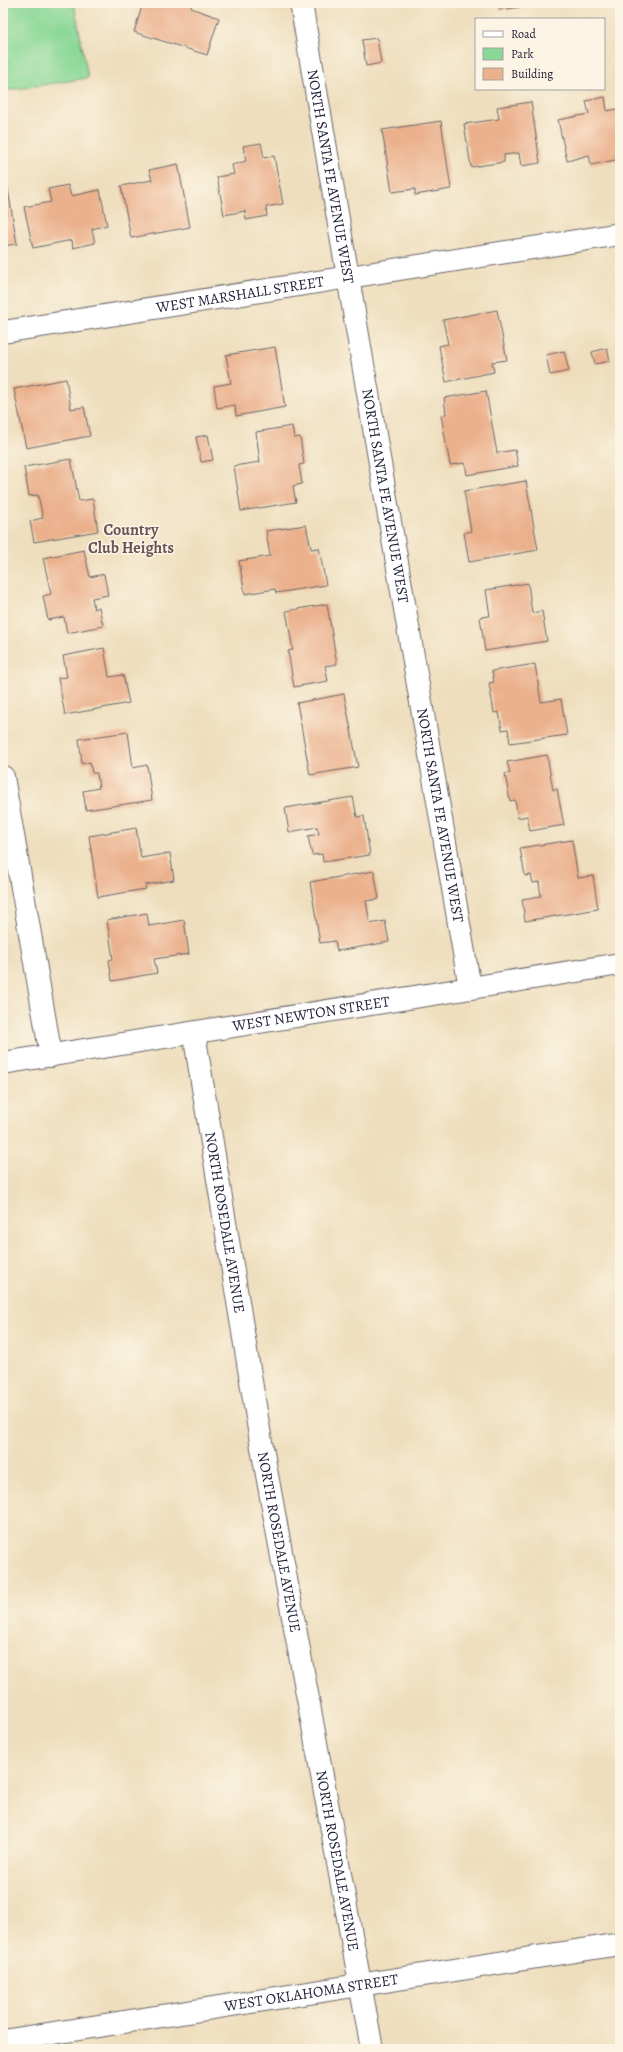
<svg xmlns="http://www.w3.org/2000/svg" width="623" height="2052" font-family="Alegreya,serif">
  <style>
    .green { fill: #8ad897; stroke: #567d69 }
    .building { fill: #ebb18d }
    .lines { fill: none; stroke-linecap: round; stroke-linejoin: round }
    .minor-casing { stroke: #696468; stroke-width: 24 }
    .tertiary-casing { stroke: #696468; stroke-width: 24 }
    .minor { stroke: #fff; stroke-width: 22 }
    .tertiary { stroke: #fff; stroke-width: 22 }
    .labels { text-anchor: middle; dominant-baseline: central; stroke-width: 3; stroke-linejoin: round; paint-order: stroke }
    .street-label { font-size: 15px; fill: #22223b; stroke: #fcf5e5 }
    .neighbourhood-label { font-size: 16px; font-weight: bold; fill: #685458; stroke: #fcf5e5 }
  </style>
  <rect width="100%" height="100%" fill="#fcf5e5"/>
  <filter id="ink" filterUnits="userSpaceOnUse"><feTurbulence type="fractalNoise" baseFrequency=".025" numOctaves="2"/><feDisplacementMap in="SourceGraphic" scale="8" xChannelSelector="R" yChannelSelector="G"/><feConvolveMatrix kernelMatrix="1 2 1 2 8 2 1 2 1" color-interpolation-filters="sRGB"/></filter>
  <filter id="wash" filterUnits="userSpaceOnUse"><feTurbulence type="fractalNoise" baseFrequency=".012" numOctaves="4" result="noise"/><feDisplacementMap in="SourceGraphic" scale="16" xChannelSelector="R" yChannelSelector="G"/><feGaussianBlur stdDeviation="0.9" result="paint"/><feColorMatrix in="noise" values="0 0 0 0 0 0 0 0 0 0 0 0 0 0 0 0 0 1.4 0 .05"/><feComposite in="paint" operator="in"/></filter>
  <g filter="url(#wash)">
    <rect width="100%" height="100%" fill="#eedebd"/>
    <path class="green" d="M 3,3 L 74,3 L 88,78 L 3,91 Z"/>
    <g id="blocks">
      <path class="building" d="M 143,3 L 192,3 L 191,8 L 219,18 L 207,55 L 134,32 Z
        M 499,3 L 520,3 L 521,7 L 500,10 Z
        M 377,38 L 381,63 L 366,66 L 362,40 Z
        M 605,97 L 607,111 L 618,109 L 620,119 L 620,159 L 591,165 L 589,155 L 567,161 L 558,120 L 589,114 L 586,101 Z
        M 531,102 L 540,163 L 521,166 L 519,153 L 504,155 L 504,162 L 471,167 L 464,124 L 499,119 L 497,107 Z
        M 441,121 L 451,189 L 415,195 L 415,189 L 392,192 L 382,130 Z
        M 261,143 L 264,158 L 274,156 L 283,204 L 266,207 L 267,216 L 246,220 L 245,211 L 224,215 L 217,177 L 234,174 L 232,165 L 246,161 L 243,146 Z
        M 178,164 L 190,227 L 131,238 L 121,186 L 152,180 L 149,170 Z
        M 6,177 L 17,244 L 3,246 L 3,178 Z
        M 68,185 L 71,196 L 100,190 L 107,225 L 92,229 L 95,243 L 73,248 L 72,240 L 33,248 L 24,207 L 51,202 L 48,189 Z
        M 497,310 L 507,360 L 492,362 L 494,372 L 446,382 L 439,346 L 448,344 L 443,320 Z
        M 275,347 L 285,407 L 236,416 L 235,405 L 217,408 L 214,386 L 231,383 L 226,355 Z
        M 607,348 L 610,361 L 595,364 L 592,352 Z
        M 564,351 L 569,371 L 550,375 L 546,355 Z
        M 66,379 L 71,409 L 84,407 L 90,436 L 26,448 L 14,389 Z
        M 486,391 L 497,453 L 515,450 L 518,466 L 467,475 L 465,463 L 450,465 L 441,415 L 446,414 L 444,398 Z
        M 292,426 L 294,438 L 300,437 L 304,464 L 299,465 L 302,484 L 293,486 L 296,502 L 241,511 L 234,466 L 260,462 L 256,432 Z
        M 208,435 L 213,460 L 201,462 L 196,437 Z
        M 71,459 L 79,501 L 93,499 L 98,531 L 34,542 L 30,521 L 43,518 L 38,495 L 29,496 L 24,467 Z
        M 526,481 L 538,550 L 469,562 L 464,533 L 471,531 L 464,491 Z
        M 306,525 L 311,549 L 319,548 L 326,585 L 276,593 L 275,589 L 245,594 L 239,561 L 270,556 L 266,531 Z
        M 84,550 L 90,577 L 104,574 L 108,595 L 92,598 L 94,609 L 99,607 L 103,626 L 67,633 L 64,617 L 48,620 L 43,596 L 51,594 L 43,558 Z
        M 528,583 L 532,613 L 542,611 L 547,641 L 485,651 L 480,617 L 490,616 L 486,590 Z
        M 327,604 L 337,664 L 325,666 L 328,681 L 294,687 L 288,651 L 293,650 L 286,611 Z
        M 104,648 L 109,677 L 123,675 L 129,703 L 65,715 L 58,678 L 67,677 L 63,656 Z
        M 535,664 L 541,702 L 561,699 L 567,735 L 510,743 L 508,729 L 502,730 L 499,712 L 494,713 L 489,683 L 494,682 L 492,671 Z
        M 344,694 L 358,767 L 310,775 L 297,703 Z
        M 128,732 L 133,768 L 147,765 L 152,800 L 86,810 L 83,791 L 99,788 L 97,773 L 92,773 L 90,762 L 82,764 L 79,739 Z
        M 547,755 L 553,790 L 557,789 L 564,825 L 530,831 L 527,816 L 518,818 L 515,800 L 510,801 L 505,774 L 510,773 L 507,762 Z
        M 353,797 L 357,817 L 364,816 L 370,855 L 323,862 L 322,854 L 312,855 L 308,836 L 319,834 L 317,827 L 289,832 L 285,808 Z
        M 136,828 L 141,858 L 170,853 L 174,880 L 145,885 L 146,889 L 98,897 L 89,836 Z
        M 572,840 L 578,878 L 593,876 L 598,909 L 525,921 L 522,899 L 541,896 L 539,882 L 533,883 L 531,875 L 525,876 L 520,848 Z
        M 374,871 L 379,899 L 366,901 L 370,924 L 385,921 L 389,942 L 337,951 L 335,941 L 320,943 L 310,882 Z
        M 147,913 L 149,926 L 184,920 L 189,954 L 154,959 L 157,973 L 112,981 L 109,960 L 113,959 L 107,920 Z"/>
    </g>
  </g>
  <g filter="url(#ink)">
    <use href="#blocks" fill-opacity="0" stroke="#696468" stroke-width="1"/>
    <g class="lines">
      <g class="minor-casing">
        <g id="minor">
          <path id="s1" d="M 301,3 L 470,988"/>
          <path id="s2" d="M 3,332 L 620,234"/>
          <path d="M 3,777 L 51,1056"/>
          <path id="s3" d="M 194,1033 L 261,1442 L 372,2049"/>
          <path id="s4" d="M 3,2041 L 620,1944"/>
        </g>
      </g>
      <g class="tertiary-casing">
        <g id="tertiary">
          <path id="s5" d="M 3,1063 L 620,964"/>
        </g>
      </g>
      <use href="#minor" class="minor"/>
      <use href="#tertiary" class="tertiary"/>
    </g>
  </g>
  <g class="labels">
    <g class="street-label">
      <text stroke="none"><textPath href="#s1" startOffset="176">NORTH SANTA FE AVENUE WEST</textPath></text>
      <text stroke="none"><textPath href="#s2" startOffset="240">WEST MARSHALL STREET</textPath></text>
      <text stroke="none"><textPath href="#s1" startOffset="500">NORTH SANTA FE AVENUE WEST</textPath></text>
      <text stroke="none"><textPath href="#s1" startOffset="824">NORTH SANTA FE AVENUE WEST</textPath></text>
      <text stroke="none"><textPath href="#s5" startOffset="312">WEST NEWTON STREET</textPath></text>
      <text stroke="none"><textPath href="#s3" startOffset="192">NORTH ROSEDALE AVENUE</textPath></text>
      <text stroke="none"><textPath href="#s3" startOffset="516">NORTH ROSEDALE AVENUE</textPath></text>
      <text stroke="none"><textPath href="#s3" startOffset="840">NORTH ROSEDALE AVENUE</textPath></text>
      <text stroke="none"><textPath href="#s4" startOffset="312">WEST OKLAHOMA STREET</textPath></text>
    </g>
    <g class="neighbourhood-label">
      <text x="131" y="530">Country<tspan x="131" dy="18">Club Heights</tspan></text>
    </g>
  </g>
  <rect width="623" height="2052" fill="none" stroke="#fcf5e5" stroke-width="16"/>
  <rect x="475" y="18" width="130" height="72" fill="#fcf5e5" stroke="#a5a1a1"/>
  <rect x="483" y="31" width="20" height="6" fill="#ffffff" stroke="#a5a1a1"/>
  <text x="511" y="38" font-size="12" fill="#22223b">Road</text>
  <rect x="483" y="48" width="20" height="12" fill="#8ad897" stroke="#a5a1a1"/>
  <text x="511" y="58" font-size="12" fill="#22223b">Park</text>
  <rect x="483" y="68" width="20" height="12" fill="#ebb18d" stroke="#a5a1a1"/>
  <text x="511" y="78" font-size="12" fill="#22223b">Building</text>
</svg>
